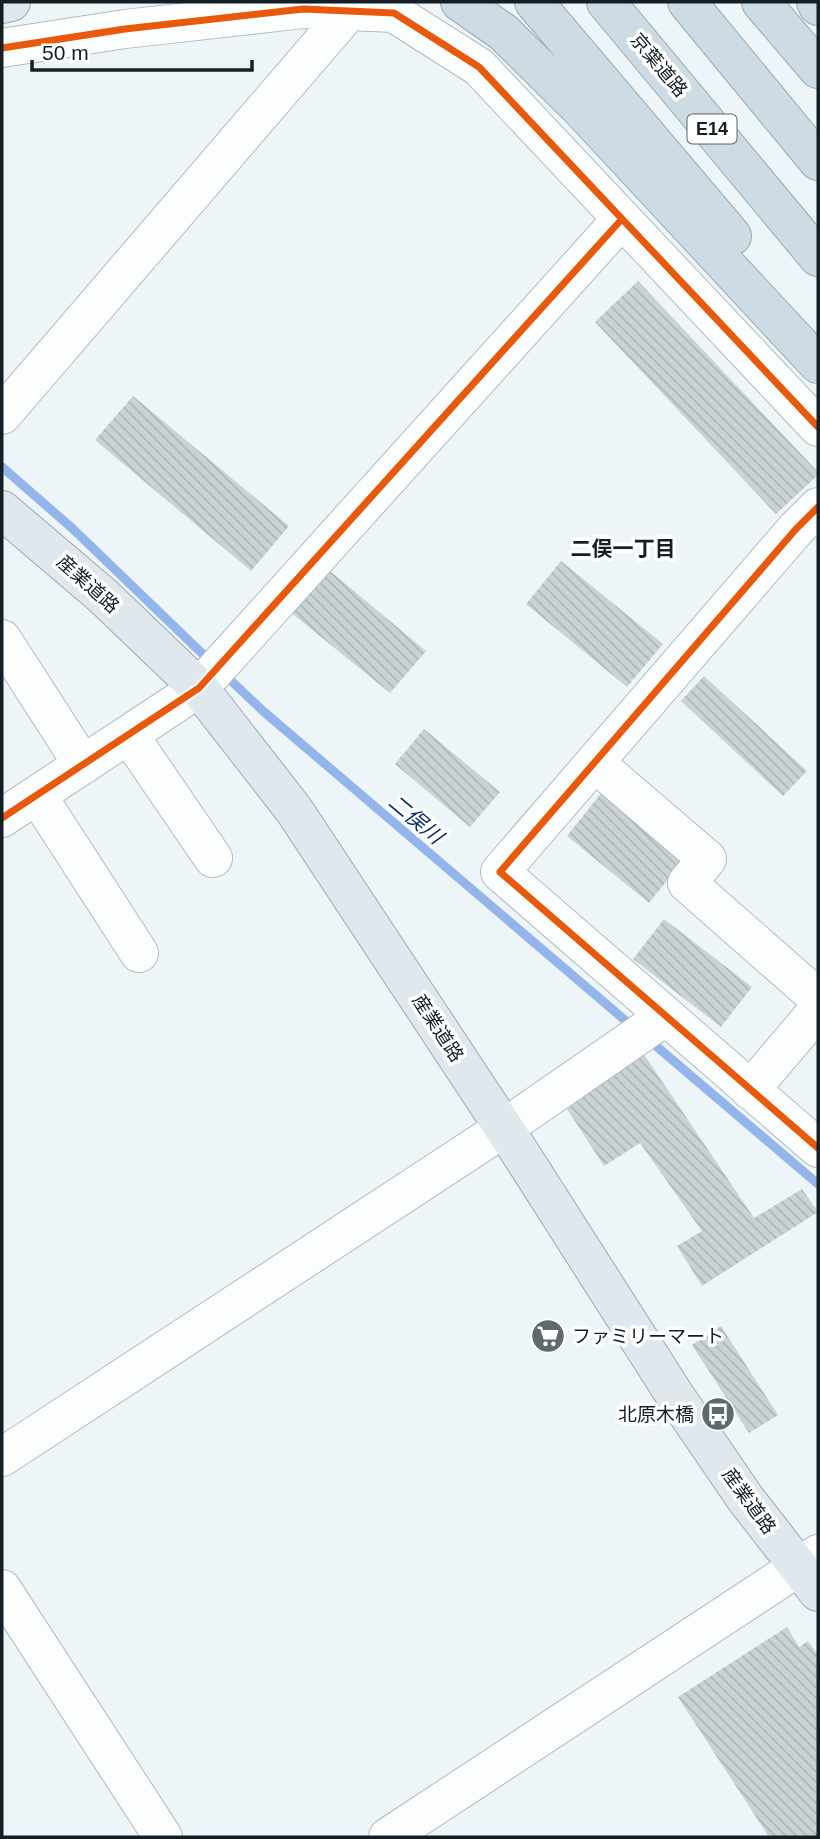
<svg xmlns="http://www.w3.org/2000/svg" width="820" height="1839" font-family="Arial,'Noto Sans JP',sans-serif">
  <style>
    .lines { fill: none; stroke-linecap: round; stroke-linejoin: round }
    .stream { stroke: #93b5eb; stroke-width: 9 }
    .building { fill: url(#building-back-hatch) }
    .minor-casing { stroke: #b1bbbe; stroke-width: 40 }
    .major-casing { stroke: #99aab5; stroke-width: 40 }
    .highway-casing { stroke: #99aab5; stroke-width: 40 }
    .minor { stroke: #fcfefe; stroke-width: 38 }
    .major { stroke: #e0e8ee; stroke-width: 38 }
    .highway { stroke: #cddbe4; stroke-width: 38 }
    .cycleway-casing { stroke: #fff; stroke-width: 11 }
    .cycleway { stroke: #e8590c; stroke-width: 7 }
    .labels { text-anchor: middle; dominant-baseline: central; stroke-width: 7; stroke-linejoin: round; paint-order: stroke }
    .shield { fill: #fff; stroke: #5a6266; stroke-width: 2 }
    .shield-label { font-size: 18px; font-weight: bold; fill: #131f24 }
    .street-label { font-size: 19px; fill: #131f24; stroke: #fff }
    .poi-label { font-size: 19px; fill: #131f24; stroke: #fff; text-anchor: start }
    .neighbourhood-label { font-size: 21px; font-weight: bold; fill: #131f24; stroke: #fff }
    .water-label { font-size: 21px; font-style: italic; fill: #042a6c; stroke: #fff }
  </style>
  <defs>
    <pattern id="building-back-hatch" width="6" height="6" patternUnits="userSpaceOnUse" patternTransform="scale(1.75)"><rect width="6" height="6" fill="#c9d3d5"/><path d="M-1 5l2 2M0 0l6 6M5-1l2 2" fill="none" stroke="#acb5b7"/></pattern>
  </defs>
  <rect width="100%" height="100%" fill="#edf5f8"/>
  <g class="lines">
    <path class="stream" d="M 2,467 L 72,528 L 212,663
      M 225,675 L 263,711 L 633,1027
      M 649,1040 L 818,1184"/>
  </g>
  <path class="building" d="M 638,281 L 818,472 L 818,475 L 776,514 L 595,322 Z
    M 133,396 L 289,526 L 251,571 L 95,440 Z
    M 561,561 L 663,644 L 627,687 L 526,604 Z
    M 324,566 L 426,651 L 390,693 L 289,611 Z
    M 704,676 L 807,771 L 783,796 L 681,701 Z
    M 424,729 L 500,792 L 470,827 L 395,764 Z
    M 603,791 L 685,858 L 649,903 L 567,836 Z
    M 664,919 L 752,987 L 721,1027 L 633,959 Z
    M 643,1053 L 754,1218 L 802,1189 L 818,1212 L 702,1286 L 677,1246 L 702,1231 L 640,1143 L 604,1166 L 567,1109 Z
    M 721,1326 L 778,1415 L 749,1433 L 692,1345 Z
    M 787,1627 L 799,1647 L 808,1641 L 818,1655 L 818,1837 L 769,1837 L 678,1697 Z"/>
  <g class="lines">
    <g class="minor-casing">
      <path id="minor" d="M 2,48 L 125,29 L 303,9 L 394,13 L 479,67 L 818,427
        M 2,415 L 349,11
        M 818,507 L 796,529 L 500,872 L 818,1148
        M 2,639 L 83,765
        M 129,735 L 213,858
        M 595,763 L 707,859 L 687,883 L 818,998
        M 37,795 L 139,953
        M 2,818 L 199,688 L 621,220
        M 750,1090 L 818,1010
        M 2,1457 L 504,1128 L 666,1016
        M 2,1589 L 163,1837
        M 388,1837 L 818,1554"/>
    </g>
    <g class="major-casing">
      <path id="major" d="M 2,4 L 11,2
        M 2,510 L 103,596 L 199,688 L 294,810 L 519,1151 L 674,1394 L 745,1498 L 818,1592"/>
    </g>
    <g class="highway-casing">
      <path id="highway" d="M 460,2 L 503,32 L 580,108 L 818,364
        M 534,2 L 732,236
        M 606,2 L 818,257
        M 687,2 L 818,161
        M 761,2 L 818,69
        M 816,2 L 818,6"/>
    </g>
    <use href="#minor" class="minor"/>
    <use href="#major" class="major"/>
    <use href="#highway" class="highway"/>
    <g class="cycleway-casing">
      <path id="cycleway" d="M 2,48 L 125,29 L 303,9 L 394,13 L 479,67 L 818,427
        M 818,507 L 796,529 L 500,872 L 818,1148
        M 2,818 L 199,688 L 621,220"/>
    </g>
    <use href="#cycleway" class="cycleway"/>
  </g>
  <defs>
    <g id="supermarket-disc" transform="scale(1.75)"><circle r="9.5" fill="#5f6a6e" stroke="#fff"/><path d="M-6-5.5h2.5l.6 2H6L4.5 2H-2.5L-4.4-4H-6ZM-1.5 3.2a1.3 1.3 0 1 0 .1 0ZM3 3.2a1.3 1.3 0 1 0 .1 0Z" fill="#fff"/></g>
    <g id="bus-disc" transform="scale(1.75)"><circle r="9.5" fill="#5f6a6e" stroke="#fff"/><path d="M-5-6H5V4H4V6H2V4H-2V6H-4V4H-5ZM-3.5-4V0h7V-4ZM-3.5 1.2v1.5H-2V1.2ZM2 1.2v1.5H3.5V1.2Z" fill="#fff"/></g>
  </defs>
  <g fill-rule="evenodd">
    <use href="#supermarket-disc" x="548" y="1336"/>
    <use href="#bus-disc" x="718" y="1414"/>
  </g>
  <g class="labels">
    <rect class="shield" x="687.5" y="114.5" width="49" height="29" rx="5"/>
    <g class="shield-label">
      <text x="712" y="129">E14</text>
    </g>
    <g class="street-label">
      <text transform="translate(659 65) rotate(50)">京葉道路</text>
      <text transform="translate(88 584) rotate(42)">産業道路</text>
      <text transform="translate(438 1028) rotate(57)">産業道路</text>
      <text transform="translate(749 1501) rotate(54)">産業道路</text>
    </g>
    <g class="poi-label">
      <text x="572" y="1336">ファミリーマート</text>
      <text x="694" y="1414" text-anchor="end">北原木橋</text>
    </g>
    <g class="neighbourhood-label">
      <text x="623" y="548">二俣一丁目</text>
    </g>
    <g class="water-label">
      <text transform="translate(416 819) rotate(40)">二俣川</text>
    </g>
  </g>
  <rect width="820" height="1839" fill="none" stroke="#131f24" stroke-width="7"/>
  <path d="M32 60v10h220v-10" fill="none" stroke="#131f24" stroke-width="3.5"/>
  <text x="42" y="60" font-size="21" fill="#131f24" stroke="#ffffff" stroke-width="5" paint-order="stroke">50 m</text>
</svg>
